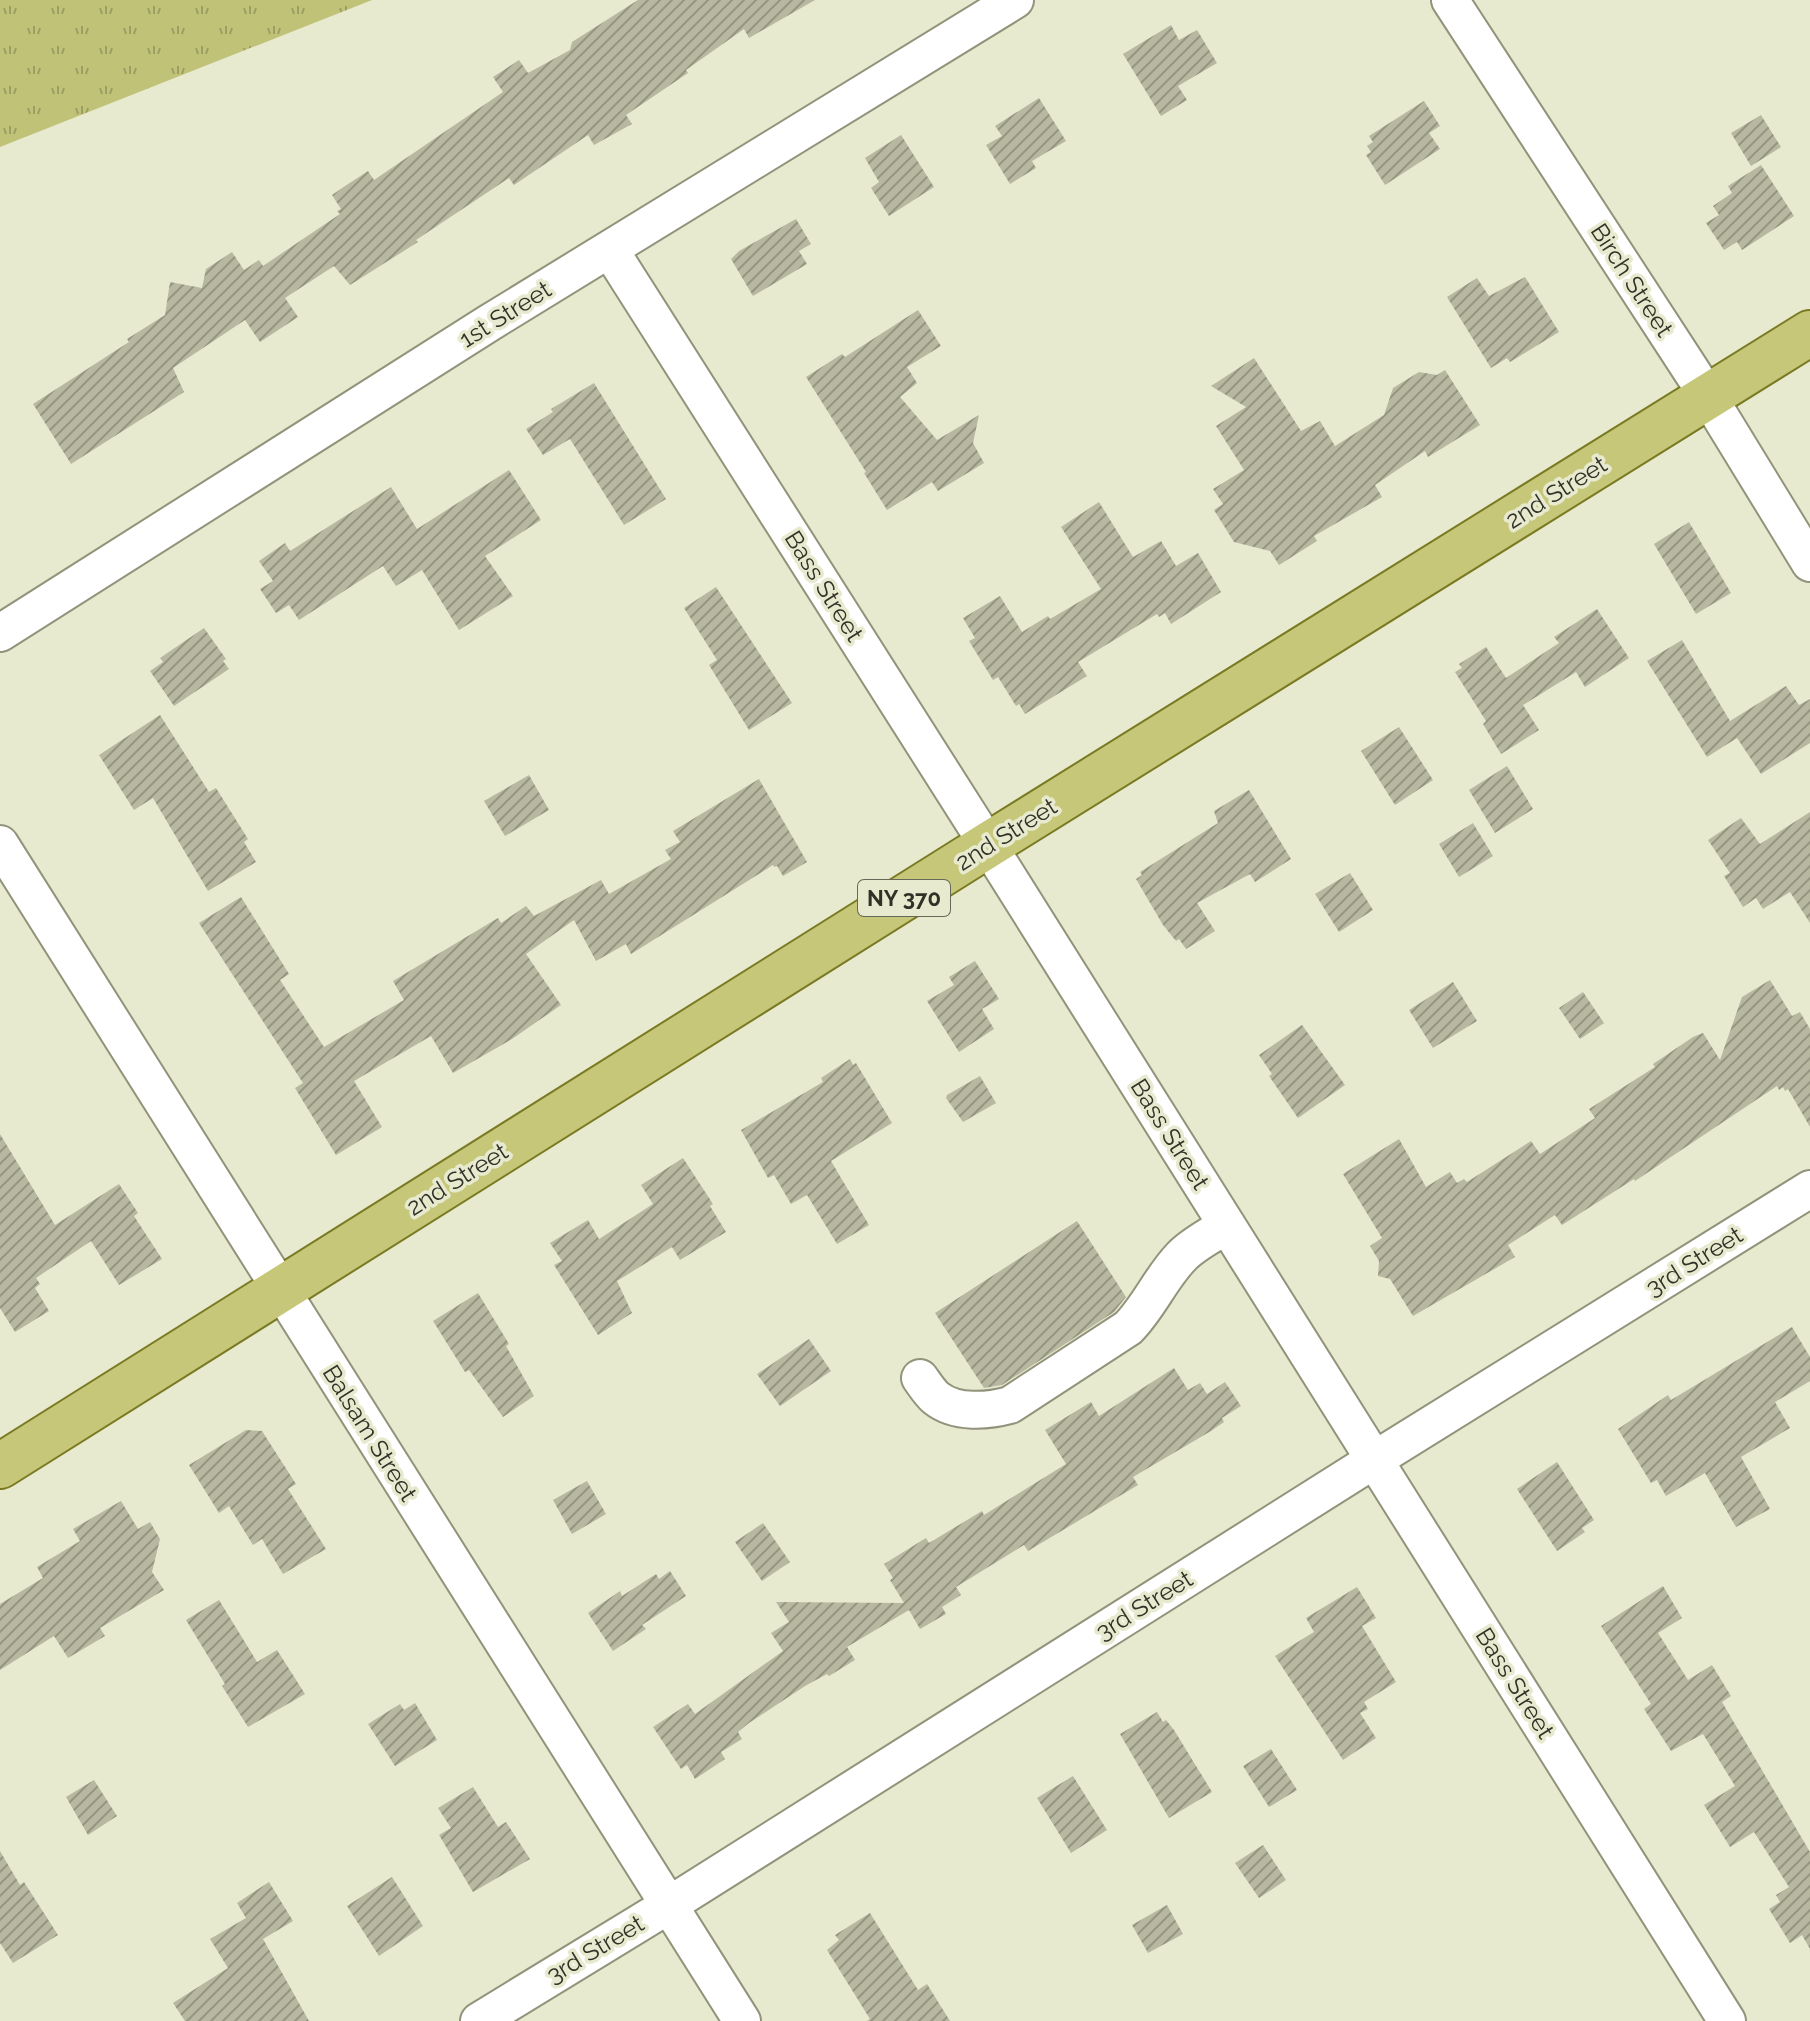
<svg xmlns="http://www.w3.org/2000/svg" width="1810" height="2021" font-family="Raleway,sans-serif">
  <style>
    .park { fill: url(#park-tufts) }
    .building { fill: url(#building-hatch) }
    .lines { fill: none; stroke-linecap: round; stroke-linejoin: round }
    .minor-casing { stroke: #91937a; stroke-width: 40 }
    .major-casing { stroke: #797a22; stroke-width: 48 }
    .minor { stroke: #fff; stroke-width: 36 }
    .major { stroke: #c6c779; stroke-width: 44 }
    .labels { text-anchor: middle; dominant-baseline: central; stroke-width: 7; stroke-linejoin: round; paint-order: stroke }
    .shield { fill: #e8eacf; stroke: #686859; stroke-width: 2 }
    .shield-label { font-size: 22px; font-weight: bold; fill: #313127 }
    .street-label { font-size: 24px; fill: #313127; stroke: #e8eacf }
  </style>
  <defs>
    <pattern id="park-tufts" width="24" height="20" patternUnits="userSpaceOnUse" patternTransform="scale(2)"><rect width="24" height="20" fill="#c0c278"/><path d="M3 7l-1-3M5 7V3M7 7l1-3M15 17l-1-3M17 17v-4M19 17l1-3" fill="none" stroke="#9d9e62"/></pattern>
    <pattern id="building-hatch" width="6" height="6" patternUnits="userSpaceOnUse" patternTransform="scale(2)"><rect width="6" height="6" fill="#b7b89f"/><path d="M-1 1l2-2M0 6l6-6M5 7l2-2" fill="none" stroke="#959682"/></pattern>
  </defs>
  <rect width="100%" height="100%" fill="#e8eacf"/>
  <path class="park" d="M 0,0 L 372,0 L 0,147 Z"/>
  <path class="building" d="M 638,0 L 815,0 L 749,38 L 744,29 L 686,70 L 688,73 L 626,115 L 632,124 L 594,145 L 588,135 L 514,185 L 509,178 L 416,240 L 418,242 L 350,285 L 334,266 L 285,298 L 298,317 L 260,342 L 245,320 L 173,368 L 184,392 L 71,464 L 33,404 L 129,342 L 127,339 L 165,315 L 170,282 L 202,288 L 206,269 L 232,252 L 244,270 L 259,260 L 263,266 L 340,214 L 337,211 L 341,209 L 332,195 L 342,188 L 368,171 L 374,180 L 503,92 L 493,77 L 519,60 L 528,73 L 570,50 L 572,42 Z
    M 1171,25 L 1179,40 L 1197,30 L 1217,63 L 1178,86 L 1187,100 L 1161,116 L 1123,54 Z
    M 1039,98 L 1066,141 L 1032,161 L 1036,168 L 1010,184 L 986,145 L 1002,136 L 995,126 Z
    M 1424,101 L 1440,126 L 1429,133 L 1440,149 L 1385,185 L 1366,155 L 1371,152 L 1367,146 L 1373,142 L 1369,136 Z
    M 1761,115 L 1781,147 L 1751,166 L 1731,133 Z
    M 901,135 L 934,187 L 889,216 L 871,188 L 879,182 L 865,158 Z
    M 1761,165 L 1794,216 L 1742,250 L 1737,242 L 1724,250 L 1706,223 L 1719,215 L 1713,206 L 1732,193 L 1728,186 Z
    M 796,219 L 811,244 L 799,251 L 807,264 L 753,296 L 731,259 L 739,251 Z
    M 1525,277 L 1559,332 L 1510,362 L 1507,358 L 1491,368 L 1447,297 L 1477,278 L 1489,296 Z
    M 918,310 L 941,346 L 907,367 L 917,383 L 900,397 L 937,440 L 979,415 L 973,443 L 984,463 L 938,491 L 932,482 L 887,510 L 864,473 L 866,472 L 806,377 L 842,354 L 845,357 Z
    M 1254,358 L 1301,431 L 1320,421 L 1335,446 L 1384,415 L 1393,388 L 1419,372 L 1437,375 L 1445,370 L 1480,425 L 1428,457 L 1425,451 L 1375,485 L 1382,497 L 1314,536 L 1317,541 L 1279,565 L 1270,551 L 1234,542 L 1214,510 L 1223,504 L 1213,489 L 1244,470 L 1216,426 L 1246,407 L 1211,386 Z
    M 594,383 L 666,499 L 624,525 L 570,439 L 543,455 L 526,429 L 553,412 L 551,409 Z
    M 509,470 L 541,520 L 485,556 L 513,596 L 459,630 L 422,570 L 396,586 L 383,566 L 299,620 L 289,605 L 276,613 L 260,589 L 273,581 L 259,561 L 285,543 L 290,551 L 391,487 L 417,529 Z
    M 1099,502 L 1133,557 L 1161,541 L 1176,566 L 1198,553 L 1221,592 L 1171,624 L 1165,613 L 1159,617 L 1157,614 L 1078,662 L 1087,676 L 1025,714 L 1019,704 L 1016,706 L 998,677 L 993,680 L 969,641 L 975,638 L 963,618 L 1000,596 L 1022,632 L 1048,616 L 1050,619 L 1101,589 L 1061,527 Z
    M 1689,522 L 1731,593 L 1696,614 L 1654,544 Z
    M 716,587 L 792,703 L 749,730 L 709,665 L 717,660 L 684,608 Z
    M 1597,609 L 1629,658 L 1585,687 L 1576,672 L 1523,705 L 1539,730 L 1501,754 L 1483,724 L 1486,721 L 1455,672 L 1462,668 L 1459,664 L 1486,647 L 1506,678 L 1559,643 L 1554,637 Z
    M 204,628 L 226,659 L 223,661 L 229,669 L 174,706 L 150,671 L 163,662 L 160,658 Z
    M 1682,640 L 1730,721 L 1786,686 L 1799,705 L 1810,699 L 1810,743 L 1761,774 L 1737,738 L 1707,757 L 1647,661 Z
    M 160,715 L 209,792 L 216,788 L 248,839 L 244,842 L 256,862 L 208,891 L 153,798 L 134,810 L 99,755 Z
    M 1399,727 L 1433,780 L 1395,805 L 1361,751 Z
    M 1507,766 L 1533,809 L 1495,833 L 1469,790 Z
    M 529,775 L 549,810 L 505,836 L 484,801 Z
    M 759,779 L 807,862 L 783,876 L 777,866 L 774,867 L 773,865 L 631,954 L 626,944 L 596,961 L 574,920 L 526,954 L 561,1005 L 512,1039 L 453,1073 L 431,1036 L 354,1081 L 382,1127 L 336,1155 L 295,1088 L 303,1083 L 199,923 L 241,897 L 289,974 L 280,980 L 324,1047 L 404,1000 L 393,981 L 498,918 L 501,923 L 526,906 L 534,916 L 601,880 L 609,894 L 671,859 L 665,850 L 680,842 L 673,831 Z
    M 1249,790 L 1291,859 L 1255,882 L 1250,874 L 1197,903 L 1215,931 L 1186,949 L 1179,939 L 1176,941 L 1163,925 L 1136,879 L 1142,875 L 1140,872 L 1218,823 L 1214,811 Z
    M 1810,812 L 1810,923 L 1790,892 L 1763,909 L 1756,898 L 1743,907 L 1724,876 L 1730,873 L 1708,840 L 1741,818 L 1760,844 Z
    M 1473,823 L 1493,856 L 1459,877 L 1439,844 Z
    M 1350,873 L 1373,910 L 1339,932 L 1315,894 Z
    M 975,961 L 999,999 L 982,1009 L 994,1029 L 959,1052 L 927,1001 L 954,985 L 949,977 Z
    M 1770,980 L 1792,1016 L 1800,1012 L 1810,1029 L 1810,1127 L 1788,1089 L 1785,1091 L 1783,1087 L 1779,1090 L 1777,1086 L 1635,1181 L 1634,1179 L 1562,1225 L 1555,1215 L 1508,1245 L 1515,1257 L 1413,1316 L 1390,1279 L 1378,1276 L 1379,1261 L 1370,1246 L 1382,1238 L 1343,1174 L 1399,1139 L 1426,1187 L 1450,1172 L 1457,1183 L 1464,1179 L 1467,1182 L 1531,1141 L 1540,1154 L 1595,1118 L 1589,1109 L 1655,1067 L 1653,1064 L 1693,1037 L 1703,1033 L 1720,1060 L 1742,997 Z
    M 1453,982 L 1477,1021 L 1433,1048 L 1409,1010 Z
    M 1583,992 L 1604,1023 L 1580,1039 L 1559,1008 Z
    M 1302,1025 L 1345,1085 L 1298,1118 L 1269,1076 L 1272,1074 L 1259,1055 Z
    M 850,1059 L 853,1065 L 856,1063 L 892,1123 L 831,1161 L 869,1225 L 837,1244 L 807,1195 L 791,1204 L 774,1175 L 768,1178 L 741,1130 L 823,1082 L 821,1078 Z
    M 980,1076 L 996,1103 L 963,1122 L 946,1098 L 947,1095 Z
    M 0,1134 L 55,1225 L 119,1184 L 138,1213 L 134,1216 L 162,1259 L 119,1285 L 91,1241 L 36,1278 L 40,1284 L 35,1288 L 49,1311 L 15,1332 L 0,1308 Z
    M 683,1158 L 713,1204 L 710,1206 L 726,1232 L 680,1260 L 672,1247 L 617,1281 L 632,1313 L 598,1335 L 554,1265 L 562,1261 L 550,1243 L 588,1220 L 599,1239 L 653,1204 L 641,1185 Z
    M 1077,1221 L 1126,1297 L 1114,1312 L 1002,1385 L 984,1388 L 935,1313 Z
    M 478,1293 L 509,1344 L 506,1346 L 534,1396 L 503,1417 L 469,1370 L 465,1372 L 433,1321 Z
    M 1792,1327 L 1810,1357 L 1810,1381 L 1775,1402 L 1790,1428 L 1741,1457 L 1770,1509 L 1736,1527 L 1705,1473 L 1666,1496 L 1657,1480 L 1651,1483 L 1618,1429 L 1668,1395 L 1671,1400 Z
    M 809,1339 L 831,1371 L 780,1406 L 757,1374 Z
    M 1174,1368 L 1188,1390 L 1200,1383 L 1207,1394 L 1225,1382 L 1241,1406 L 1222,1418 L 1224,1422 L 1211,1431 L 1133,1477 L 1138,1485 L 1028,1551 L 1024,1545 L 956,1587 L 961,1595 L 942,1607 L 946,1614 L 920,1629 L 909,1610 L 847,1647 L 855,1660 L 829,1676 L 827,1674 L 805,1686 L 749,1723 L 738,1732 L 742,1739 L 721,1752 L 725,1759 L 695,1779 L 687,1765 L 681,1769 L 653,1727 L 688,1704 L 695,1714 L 783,1651 L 771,1633 L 789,1622 L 776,1602 L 904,1603 L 890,1580 L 893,1578 L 884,1564 L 926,1538 L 929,1543 L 982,1511 L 984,1515 L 1066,1464 L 1045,1430 L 1091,1402 L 1099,1416 Z
    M 246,1430 L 262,1431 L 296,1484 L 288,1489 L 326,1549 L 283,1574 L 262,1539 L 253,1545 L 229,1506 L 219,1513 L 189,1465 Z
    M 1557,1462 L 1594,1520 L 1582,1528 L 1585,1532 L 1557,1551 L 1517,1489 Z
    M 587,1481 L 606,1514 L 572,1534 L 553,1500 Z
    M 121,1501 L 138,1529 L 150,1522 L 160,1539 L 152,1572 L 164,1590 L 100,1628 L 105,1636 L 68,1658 L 54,1636 L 0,1670 L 0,1604 L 43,1578 L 37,1567 L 80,1541 L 73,1529 Z
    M 763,1523 L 790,1562 L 762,1581 L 735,1542 Z
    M 670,1571 L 686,1596 L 642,1625 L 646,1629 L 613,1651 L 588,1613 L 620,1591 L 622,1596 L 656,1574 L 659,1579 Z
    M 1663,1586 L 1682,1618 L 1658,1633 L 1688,1680 L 1712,1665 L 1731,1696 L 1722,1702 L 1810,1852 L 1810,1949 L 1802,1935 L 1790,1943 L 1769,1909 L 1780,1902 L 1776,1895 L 1789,1887 L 1754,1832 L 1730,1847 L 1704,1805 L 1735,1786 L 1703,1734 L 1671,1751 L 1644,1709 L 1651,1704 L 1601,1626 Z
    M 1357,1587 L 1376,1618 L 1362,1626 L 1396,1682 L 1364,1702 L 1368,1709 L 1360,1713 L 1376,1738 L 1343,1760 L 1275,1656 L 1314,1632 L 1306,1618 Z
    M 219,1600 L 257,1662 L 277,1650 L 305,1694 L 248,1727 L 222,1686 L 225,1684 L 186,1620 Z
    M 415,1703 L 437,1740 L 395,1766 L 368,1724 L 400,1704 L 404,1710 Z
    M 1157,1712 L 1163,1722 L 1166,1720 L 1174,1730 L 1212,1792 L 1169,1818 L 1120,1734 Z
    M 1271,1749 L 1297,1790 L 1269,1807 L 1243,1766 Z
    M 1073,1776 L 1107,1830 L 1071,1853 L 1037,1798 Z
    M 94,1780 L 117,1816 L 88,1835 L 66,1797 Z
    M 473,1787 L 498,1827 L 506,1822 L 530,1859 L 473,1892 L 439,1835 L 451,1828 L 438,1808 Z
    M 1263,1845 L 1286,1880 L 1259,1898 L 1235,1863 Z
    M 0,1851 L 20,1885 L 24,1882 L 58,1935 L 13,1963 L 0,1943 Z
    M 392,1877 L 423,1926 L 379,1956 L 347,1906 Z
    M 269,1882 L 293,1921 L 263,1939 L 309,2021 L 185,2021 L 173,2003 L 228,1968 L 210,1939 L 246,1918 L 237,1903 Z
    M 1167,1905 L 1183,1934 L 1148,1953 L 1132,1925 Z
    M 870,1913 L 918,1990 L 927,1984 L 950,2021 L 867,2021 L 870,2019 L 827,1950 L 839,1940 L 835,1935 Z"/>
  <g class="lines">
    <g class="minor-casing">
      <path id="minor" d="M 1450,0 L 1709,398 L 1810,563
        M 610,250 L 988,845 L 1727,2021
        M 0,633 L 489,323 L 1015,0
        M 0,844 L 742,2021
        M 920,1378 C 925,1385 930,1393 936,1398 C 956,1414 988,1411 1010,1405 L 1128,1328 C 1149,1307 1160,1279 1181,1257 C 1193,1244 1212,1235 1227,1225
        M 479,2021 L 669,1905 L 1374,1460 L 1810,1189"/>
    </g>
    <g class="major-casing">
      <path id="major" d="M 0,1466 L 988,845 L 1810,333"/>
    </g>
    <use href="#minor" class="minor"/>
    <use href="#major" class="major"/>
  </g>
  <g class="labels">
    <rect class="shield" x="858" y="880" width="92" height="36" rx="6"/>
    <g class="shield-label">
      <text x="904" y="898">NY 370</text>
    </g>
    <g class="street-label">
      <text transform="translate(1632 280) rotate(57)">Birch Street</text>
      <text transform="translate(505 314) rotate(-32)">1st Street</text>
      <text transform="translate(1556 492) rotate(-32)">2nd Street</text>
      <text transform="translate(824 586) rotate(58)">Bass Street</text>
      <text transform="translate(1006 834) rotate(-32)">2nd Street</text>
      <text transform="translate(1170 1134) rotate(58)">Bass Street</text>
      <text transform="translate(457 1179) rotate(-32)">2nd Street</text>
      <text transform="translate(1694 1261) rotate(-32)">3rd Street</text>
      <text transform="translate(370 1433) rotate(58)">Balsam Street</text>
      <text transform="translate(1144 1605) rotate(-32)">3rd Street</text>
      <text transform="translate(1515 1683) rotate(58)">Bass Street</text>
      <text transform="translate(595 1949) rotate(-31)">3rd Street</text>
    </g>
  </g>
</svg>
